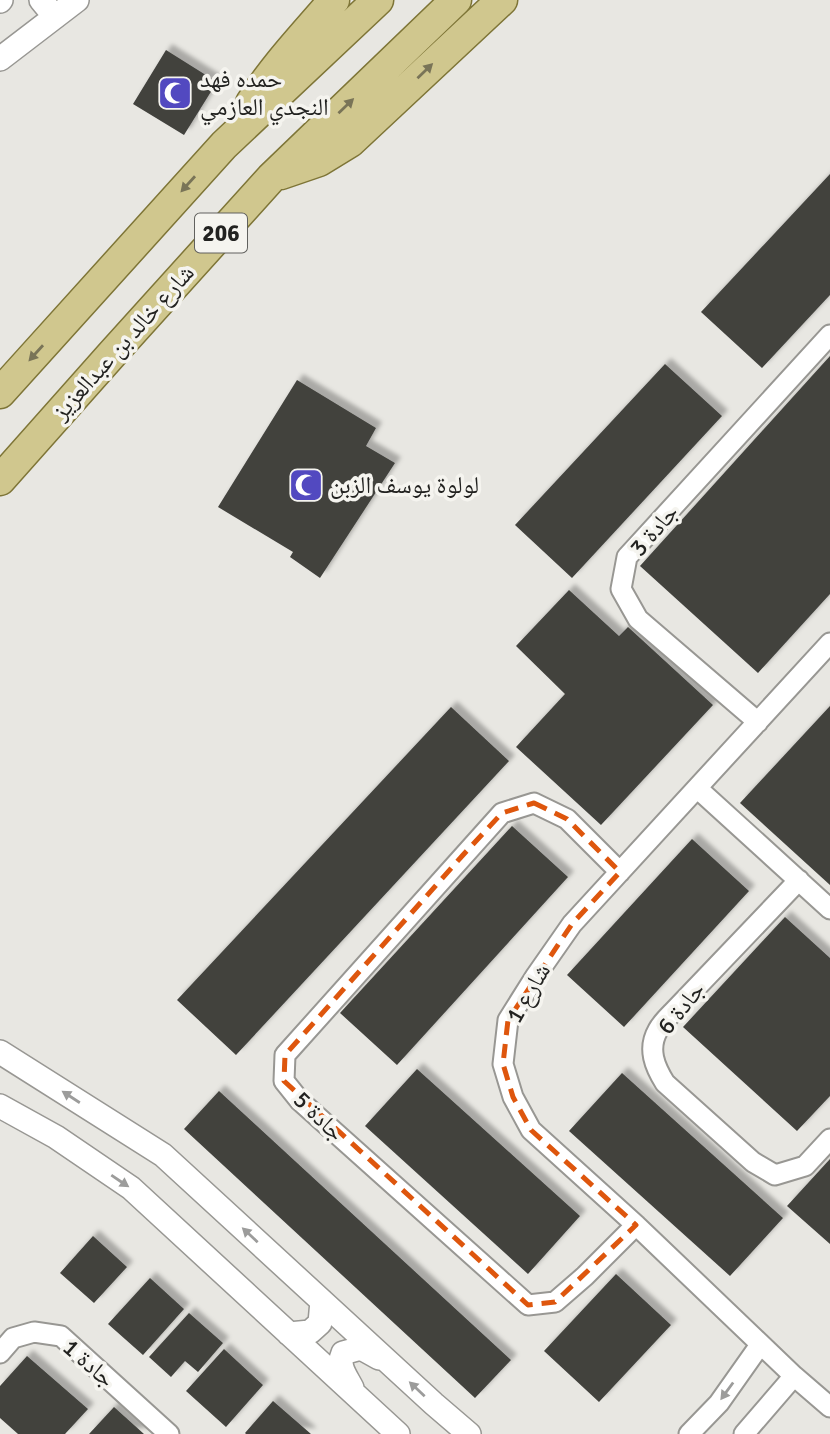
<svg xmlns="http://www.w3.org/2000/svg" width="830" height="1434" font-family="Signika,'Noto Naskh Arabic',sans-serif">
  <style>
    .building { fill: #42423e; filter: url(#shadow) }
    .lines { fill: none; stroke-linecap: round; stroke-linejoin: round }
    .minor-casing { stroke: #989793; stroke-width: 23 }
    .tertiary-casing { stroke: #989793; stroke-width: 26 }
    .primary-casing { stroke: #7e7537; stroke-width: 33 }
    .minor { stroke: #fff; stroke-width: 19 }
    .tertiary { stroke: #fff; stroke-width: 23 }
    .primary { stroke: #d0c78e; stroke-width: 30 }
    .oneway { fill: #797457 }
    .oneway2 { fill: #9c9c9b }
    .marked { fill: none; stroke: #de560d; stroke-width: 5; stroke-dasharray: 14 9; stroke-linejoin: round }
    .labels { text-anchor: middle; dominant-baseline: central; stroke-width: 7; stroke-linejoin: round; paint-order: stroke }
    .shield { fill: #f5f4ef; stroke: #61615e; stroke-width: 2 }
    .shield-label { font-size: 23px; font-weight: bold; fill: #222220 }
    .poi-label { font-size: 24px; fill: #222220; stroke: #f5f4ef; text-anchor: start }
    .street-label { font-size: 24px; fill: #222220; stroke: #f5f4ef }
  </style>
  <defs>
    <filter id="shadow"><feDropShadow dx="6" dy="-6" stdDeviation="2" flood-color="#0004"/></filter>
  </defs>
  <rect width="100%" height="100%" fill="#e8e7e2"/>
  <path class="building" d="M 166,50 L 217,82 L 184,135 L 133,104 Z
    M 830,174 L 830,295 L 762,368 L 701,312 Z
    M 830,356 L 830,594 L 758,673 L 640,566 Z
    M 665,364 L 722,416 L 572,578 L 515,525 Z
    M 297,380 L 376,428 L 366,446 L 395,463 L 320,578 L 290,557 L 293,552 L 218,507 Z
    M 569,590 L 619,636 L 628,627 L 713,705 L 601,825 L 516,747 L 565,694 L 516,646 Z
    M 830,706 L 830,885 L 740,803 Z
    M 451,707 L 509,761 L 236,1055 L 177,1000 Z
    M 512,826 L 568,877 L 397,1065 L 340,1013 Z
    M 692,839 L 749,891 L 624,1027 L 567,975 Z
    M 785,917 L 830,958 L 830,1096 L 797,1131 L 683,1027 Z
    M 417,1069 L 580,1216 L 528,1274 L 365,1126 Z
    M 622,1073 L 783,1218 L 730,1276 L 569,1131 Z
    M 219,1091 L 511,1360 L 475,1398 L 184,1129 Z
    M 830,1159 L 830,1244 L 787,1206 Z
    M 93,1236 L 127,1267 L 94,1303 L 60,1273 Z
    M 616,1274 L 671,1325 L 599,1402 L 544,1351 Z
    M 150,1278 L 184,1309 L 143,1355 L 108,1324 Z
    M 189,1313 L 223,1343 L 198,1372 L 185,1361 L 171,1377 L 149,1357 Z
    M 224,1349 L 263,1385 L 226,1427 L 186,1391 Z
    M 27,1356 L 88,1409 L 65,1434 L 18,1434 L 0,1418 L 0,1386 Z
    M 273,1401 L 311,1434 L 246,1434 L 245,1433 Z
    M 114,1407 L 144,1434 L 89,1434 Z"/>
  <g class="lines">
    <g class="minor-casing">
      <path id="minor" d="M 830,643 L 572,924 L 535,977 L 508,1020 L 503,1064 L 513,1097 L 531,1130 L 636,1225 L 794,1376 L 830,1407
        M 758,722 L 638,619 L 621,589 L 627,557 L 830,335
        M 697,788 L 830,909
        M 620,872 L 567,819 L 534,803 L 502,813 L 285,1055 L 284,1081 L 300,1101 L 528,1305 L 555,1302 L 585,1276 L 636,1225
        M 799,880 L 672,1013 C 667,1018 661,1024 658,1030 C 647,1049 655,1067 665,1083 L 753,1162 L 775,1175 L 805,1166 L 830,1139
        M 0,1353 L 13,1338 L 34,1332 L 61,1336 L 169,1434
        M 689,1434 L 719,1403 L 760,1345
        M 744,1434 L 794,1376"/>
    </g>
    <g class="tertiary-casing">
      <path id="tertiary" d="M 41,0 L 55,17
        M 0,1 L 1,0
        M 0,59 L 77,0
        M 0,1052 L 163,1155 L 434,1404 L 469,1434
        M 0,1106 L 56,1137 L 131,1188 L 398,1434
        M 289,1334 L 310,1332 L 320,1323 L 322,1301
        M 352,1388 C 346,1376 337,1366 343,1353 L 361,1348 L 379,1358"/>
    </g>
    <g class="primary-casing">
      <path id="primary" d="M 251,103 C 275,65 305,34 334,0
        M 281,174 L 319,161 L 350,142 L 502,0
        M 0,393 L 224,145 L 378,0
        M 0,480 L 112,354 L 271,178 L 456,0"/>
    </g>
    <use href="#minor" class="minor"/>
    <use href="#tertiary" class="tertiary"/>
    <use href="#primary" class="primary"/>
  </g>
  <defs><path id="oneway-solid" d="M-6-.8H1V-3.2L6.5 0L1 3.2V.8H-6Z" transform="scale(1.75)"/></defs>
  <g class="oneway">
    <use href="#oneway-solid" transform="translate(425 71) rotate(-44)"/>
    <use href="#oneway-solid" transform="translate(346 106) rotate(-44)"/>
    <use href="#oneway-solid" transform="translate(188 184) rotate(132)"/>
    <use href="#oneway-solid" transform="translate(36 353) rotate(132)"/>
  </g>
  <g class="oneway2">
    <use href="#oneway-solid" transform="translate(71 1097) rotate(-147)"/>
    <use href="#oneway-solid" transform="translate(120 1181) rotate(34)"/>
    <use href="#oneway-solid" transform="translate(250 1235) rotate(-137)"/>
    <use href="#oneway-solid" transform="translate(417 1389) rotate(-137)"/>
    <use href="#oneway-solid" transform="translate(727 1391) rotate(126)"/>
  </g>
  <path class="marked" d="M 534,803 L 567,819 L 620,872 L 572,924 L 508,1020 L 503,1064 L 513,1097 L 531,1130 L 636,1225 L 555,1302 L 528,1305 L 284,1081 L 285,1055 L 463,855 L 502,813 Z"/>
  <defs>
    <g id="mosque-square" transform="scale(1.75)"><rect x="-9" y="-9" width="18" height="18" rx="4" fill="#5249c0" stroke="#f5f4ef"/><path d="M3.5-4.9A6 6 0 1 0 3.5 4.9A5 5 0 1 1 3.5-4.9Z" fill="#fff"/></g>
  </defs>
  <g fill-rule="evenodd">
    <use href="#mosque-square" x="175" y="93"/>
    <use href="#mosque-square" x="306" y="485"/>
  </g>
  <g class="labels">
    <rect class="shield" x="195" y="213.5" width="52" height="39" rx="5"/>
    <g class="shield-label">
      <text x="221" y="233">206</text>
    </g>
    <g class="poi-label">
      <text x="200" y="79">حمده فهد<tspan x="200" dy="28">النجدي العازمي</tspan></text>
      <text x="330" y="485">لولوة يوسف الزبن</text>
    </g>
    <g class="street-label">
      <text transform="translate(123 342) rotate(-48)">شارع خالد بن عبدالعزيز</text>
      <text transform="translate(654 530) rotate(-49)">جادة 3</text>
      <text transform="translate(528 993) rotate(-60)">شارع 1</text>
      <text transform="translate(681 1008) rotate(-51)">جادة 6</text>
      <text transform="translate(319 1116) rotate(44)">جادة 5</text>
      <text transform="translate(89 1363) rotate(41)">جادة 1</text>
    </g>
  </g>
</svg>
